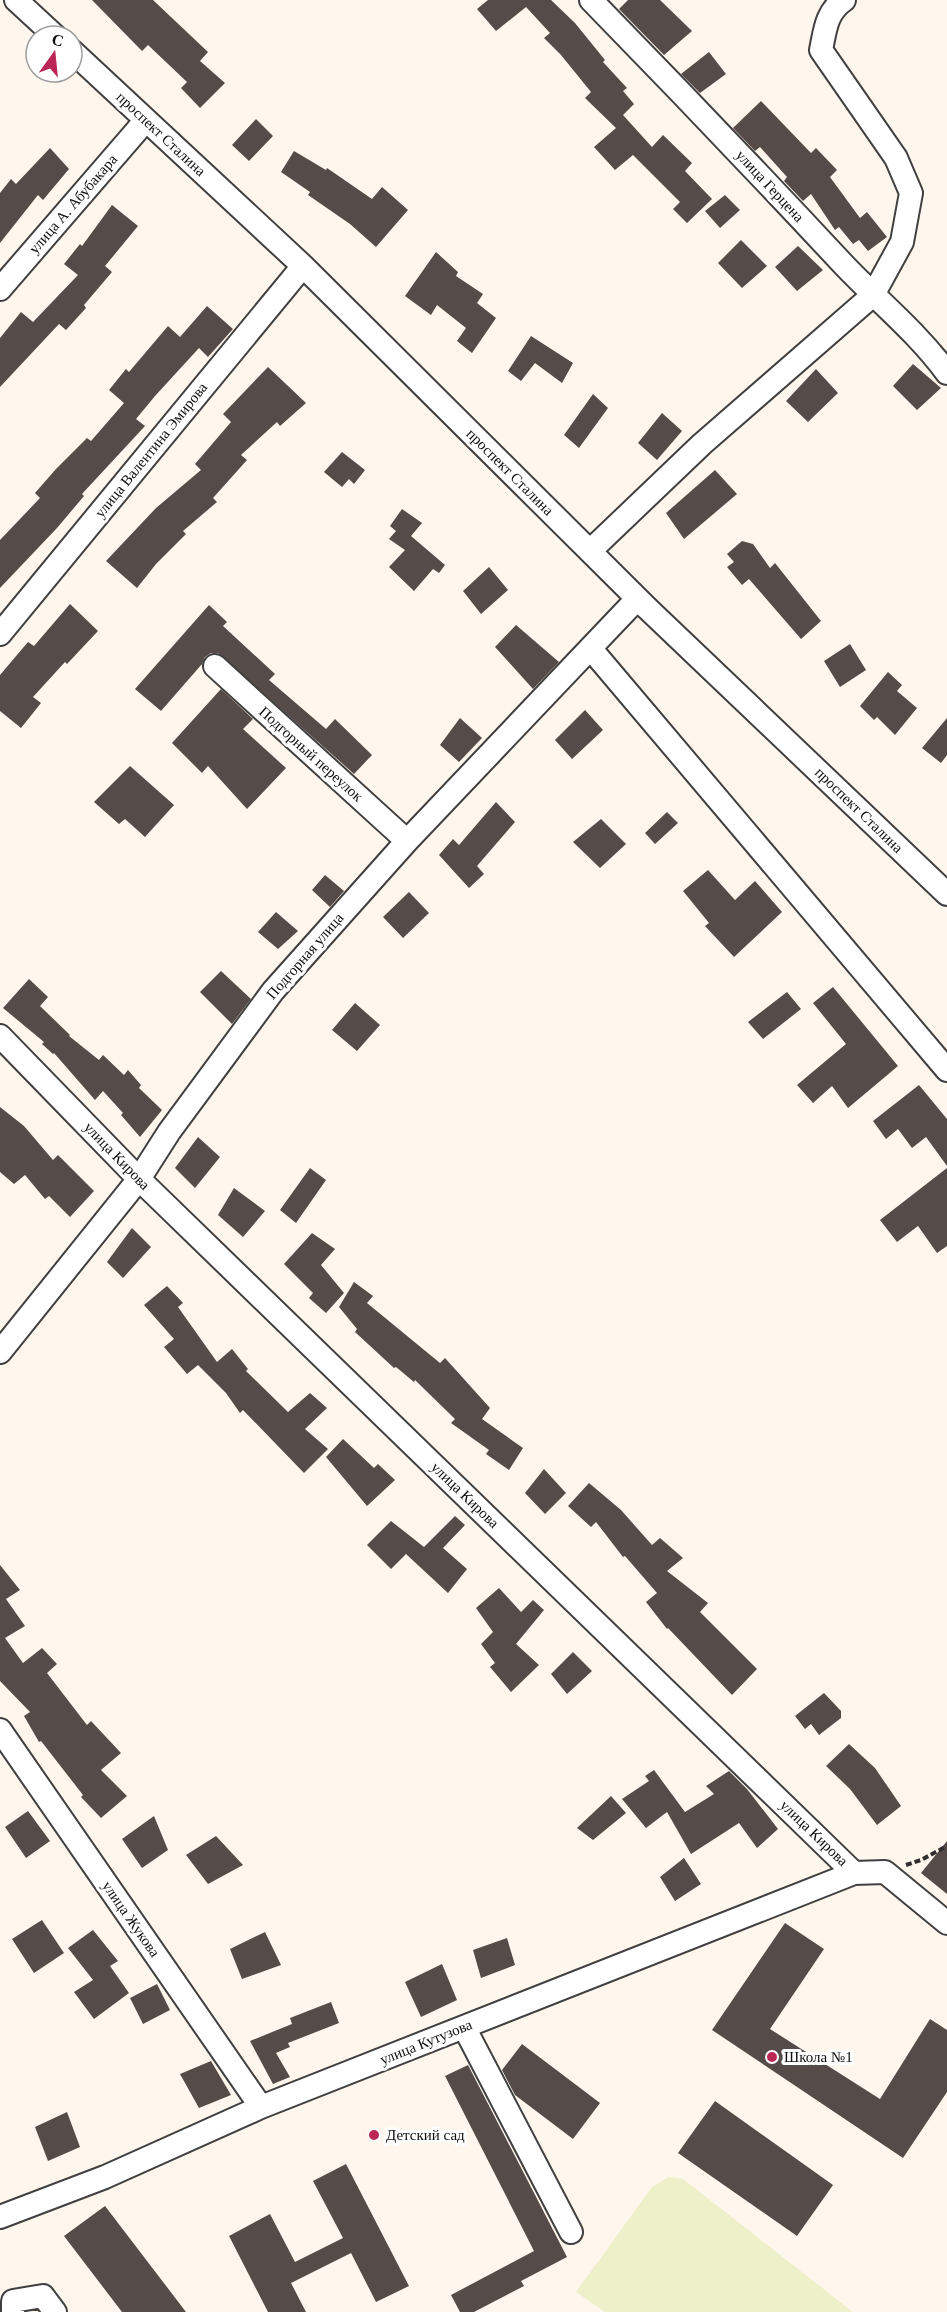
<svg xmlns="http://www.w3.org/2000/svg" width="947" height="2312" font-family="Georgia,serif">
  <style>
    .pitch { fill: #edf0c9 }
    .building { fill: #554b49 }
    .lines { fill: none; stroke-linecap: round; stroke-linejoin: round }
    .minor-casing { stroke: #404040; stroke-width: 26 }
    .path { stroke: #2f2f2f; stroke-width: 4; stroke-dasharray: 6 3; stroke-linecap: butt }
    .minor { stroke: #fff; stroke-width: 22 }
    .poi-dot { fill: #bb2755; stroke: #fff; stroke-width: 2 }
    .labels { text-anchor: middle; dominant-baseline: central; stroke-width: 6; stroke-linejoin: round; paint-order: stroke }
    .street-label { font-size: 15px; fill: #0d0d0d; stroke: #fff }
    .poi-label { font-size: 15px; fill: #0d0d0d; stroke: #fff; text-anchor: start }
  </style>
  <rect width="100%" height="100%" fill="#fff6ed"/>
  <path class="pitch" d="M 669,2177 L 683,2179 L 853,2312 L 605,2312 L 576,2292 L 652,2187 Z"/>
  <path class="building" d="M 92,0 L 153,0 L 208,52 L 200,61 L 225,83 L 200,108 L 181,88 L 187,82 L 148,45 L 142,51 Z
    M 488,0 L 551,0 L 575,23 L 605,60 L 603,62 L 627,88 L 623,91 L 634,104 L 623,115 L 652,147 L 663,135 L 692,163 L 685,171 L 712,199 L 687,223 L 673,209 L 680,202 L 633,155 L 615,170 L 594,147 L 616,128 L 585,98 L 591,92 L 561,55 L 544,38 L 550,33 L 526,7 L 496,31 L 477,9 Z
    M 628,0 L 660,0 L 692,31 L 664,55 L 619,9 Z
    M 709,52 L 726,74 L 700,93 L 681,74 Z
    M 761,101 L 811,153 L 816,148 L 837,170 L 830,177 L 860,218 L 867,212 L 887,237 L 868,251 L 859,240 L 853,244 L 839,227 L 835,230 L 811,194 L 803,201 L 784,181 L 787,177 L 760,147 L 755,151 L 733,128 Z
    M 256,119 L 273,136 L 249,161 L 232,145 Z
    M 50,148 L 69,169 L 43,200 L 38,195 L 0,243 L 0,193 L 11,179 L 16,184 Z
    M 294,151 L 326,170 L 327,168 L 372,199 L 382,187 L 408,210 L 376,247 L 350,224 L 308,195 L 310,192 L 281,172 Z
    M 725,195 L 740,210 L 720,228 L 705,211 Z
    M 112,205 L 138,226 L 105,266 L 112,272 L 84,305 L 86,308 L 66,330 L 59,324 L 0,387 L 0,338 L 21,312 L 33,322 L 78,275 L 64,264 L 80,244 L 82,246 Z
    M 741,240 L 767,266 L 742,288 L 718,263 Z
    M 798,246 L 823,270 L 797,291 L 775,267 Z
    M 436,252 L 458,272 L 456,276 L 483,294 L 477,303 L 496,318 L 472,353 L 457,341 L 466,328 L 437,305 L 431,315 L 405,296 Z
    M 207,306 L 233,329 L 208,357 L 199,348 L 155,396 L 136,419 L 145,426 L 82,494 L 84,496 L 57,528 L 0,588 L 0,540 L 40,498 L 35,493 L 56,469 L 87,438 L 91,441 L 124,403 L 109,390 L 126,369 L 129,372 L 168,326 L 180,337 Z
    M 531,336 L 573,363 L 562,383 L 535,363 L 521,381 L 508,371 Z
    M 913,364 L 941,388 L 917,410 L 893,386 Z
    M 268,367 L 306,403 L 280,426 L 277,422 L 241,455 L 247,460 L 213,498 L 217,502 L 183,531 L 186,534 L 156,564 L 137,588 L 106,561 L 156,508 L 201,470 L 195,464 L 231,422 L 223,414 Z
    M 816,369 L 838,393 L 808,422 L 786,401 Z
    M 593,394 L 608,408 L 579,448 L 564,435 Z
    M 662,413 L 682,431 L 657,460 L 638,443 Z
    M 342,452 L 365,470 L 354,484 L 349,479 L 342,487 L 324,472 Z
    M 715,470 L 737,494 L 684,539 L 666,513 Z
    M 402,509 L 422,523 L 411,536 L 445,565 L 439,573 L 433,569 L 414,591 L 389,567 L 405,550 L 389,539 L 396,531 L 390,526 Z
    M 742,541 L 753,544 L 770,568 L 775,563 L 821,621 L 801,639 L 749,579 L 742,585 L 727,567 L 734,562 L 727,554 Z
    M 489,567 L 508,590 L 481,614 L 463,591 Z
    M 70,604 L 98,631 L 67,664 L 65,662 L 33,697 L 41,703 L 21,728 L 0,711 L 0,675 L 28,642 L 34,646 Z
    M 209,605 L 227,622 L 223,626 L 275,674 L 269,680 L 326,729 L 335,719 L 372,755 L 354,774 L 218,653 L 211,653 L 205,657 L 202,664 L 161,711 L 135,689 Z
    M 516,625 L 559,662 L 533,689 L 495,647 Z
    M 850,644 L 866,670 L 840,687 L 824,661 Z
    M 888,672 L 902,685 L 897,691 L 917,708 L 895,735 L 877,717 L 874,720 L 860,706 Z
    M 221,689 L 253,719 L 243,729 L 286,768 L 247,809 L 208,766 L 202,773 L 172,743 Z
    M 585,710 L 603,730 L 572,759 L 555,740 Z
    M 460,718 L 482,738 L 459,762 L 440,745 Z
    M 947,718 L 947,755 L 941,763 L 922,748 Z
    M 130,766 L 174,805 L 145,837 L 125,819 L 119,824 L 94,802 Z
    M 496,802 L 515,822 L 477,866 L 484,874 L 469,888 L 439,855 L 453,839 L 459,845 Z
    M 667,812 L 678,823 L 655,844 L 645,833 Z
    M 601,819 L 626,844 L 600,868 L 573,842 Z
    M 708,870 L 735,900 L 755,881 L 782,912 L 734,957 L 705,926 L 709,923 L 683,891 Z
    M 325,875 L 344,891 L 330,907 L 312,890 Z
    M 409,892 L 429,913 L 403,938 L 383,917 Z
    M 276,912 L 298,931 L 278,949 L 258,932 Z
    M 221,971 L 251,999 L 232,1024 L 200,992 Z
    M 29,979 L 48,997 L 40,1006 L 70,1035 L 69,1036 L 99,1060 L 103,1055 L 124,1075 L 128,1070 L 141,1085 L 139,1088 L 162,1110 L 140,1137 L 121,1115 L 123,1113 L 103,1091 L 95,1100 L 54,1053 L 53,1054 L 42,1044 L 44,1042 L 3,1008 Z
    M 833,987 L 898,1066 L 848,1108 L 832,1086 L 813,1103 L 797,1085 L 846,1044 L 813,1003 Z
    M 787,992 L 801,1009 L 763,1039 L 748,1022 Z
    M 355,1003 L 380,1025 L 357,1051 L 332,1030 Z
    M 919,1085 L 947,1119 L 947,1166 L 926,1137 L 912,1148 L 898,1129 L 886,1139 L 873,1121 Z
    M 0,1107 L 24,1126 L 53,1160 L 58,1155 L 94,1191 L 70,1217 L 49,1196 L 45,1199 L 25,1175 L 14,1184 L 0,1172 Z
    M 198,1137 L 220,1157 L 195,1188 L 175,1168 Z
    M 310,1168 L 326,1180 L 296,1223 L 280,1210 Z
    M 947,1168 L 947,1246 L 937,1253 L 918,1226 L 897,1242 L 880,1220 Z
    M 234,1188 L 265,1211 L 243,1237 L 218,1215 Z
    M 132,1228 L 151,1247 L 123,1278 L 107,1262 Z
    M 312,1233 L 335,1249 L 321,1265 L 344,1293 L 326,1313 L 309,1298 L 313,1293 L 284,1264 Z
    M 354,1282 L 373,1296 L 367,1303 L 440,1363 L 445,1358 L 490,1408 L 482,1419 L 523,1448 L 509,1470 L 486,1454 L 489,1450 L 451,1423 L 455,1419 L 415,1380 L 414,1382 L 396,1367 L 394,1368 L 355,1332 L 357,1329 L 339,1307 Z
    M 167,1286 L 183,1303 L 178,1307 L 217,1362 L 232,1349 L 248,1369 L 246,1371 L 288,1412 L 310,1393 L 327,1408 L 305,1429 L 328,1449 L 304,1473 L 243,1410 L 240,1413 L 226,1393 L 198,1365 L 187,1374 L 164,1347 L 174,1339 L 144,1305 Z
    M 343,1439 L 374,1468 L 378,1464 L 395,1480 L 367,1506 L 326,1457 Z
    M 544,1469 L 566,1493 L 545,1514 L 525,1493 Z
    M 589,1483 L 621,1510 L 652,1545 L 660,1538 L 683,1558 L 667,1571 L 708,1603 L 700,1612 L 757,1669 L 732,1695 L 668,1628 L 667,1629 L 646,1602 L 657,1593 L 625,1556 L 623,1557 L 596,1522 L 591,1527 L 568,1506 Z
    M 455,1516 L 465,1525 L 443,1548 L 467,1569 L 448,1593 L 406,1554 L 391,1569 L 367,1545 L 391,1521 L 424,1547 Z
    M 0,1565 L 20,1590 L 6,1599 L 25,1626 L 5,1638 L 23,1663 L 42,1648 L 57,1664 L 47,1673 L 87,1725 L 91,1721 L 121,1753 L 101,1770 L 127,1796 L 101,1818 L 81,1797 L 83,1795 L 41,1741 L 39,1742 L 24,1716 L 30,1712 L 0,1681 Z
    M 499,1588 L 521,1612 L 533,1600 L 544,1610 L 516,1644 L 539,1665 L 511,1692 L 490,1667 L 495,1663 L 481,1644 L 493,1632 L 476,1608 Z
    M 573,1652 L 592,1671 L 567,1694 L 551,1674 Z
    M 824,1693 L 841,1711 L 841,1718 L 819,1735 L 811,1724 L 805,1729 L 795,1716 Z
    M 849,1744 L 875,1768 L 901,1806 L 877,1825 L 850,1789 L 826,1766 Z
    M 654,1770 L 685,1812 L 714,1794 L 706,1786 L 729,1771 L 747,1789 L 778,1829 L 757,1848 L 739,1823 L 691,1854 L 667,1812 L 646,1828 L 622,1799 L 649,1781 L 645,1776 Z
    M 611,1796 L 626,1813 L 593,1840 L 577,1828 Z
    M 28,1811 L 50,1841 L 26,1858 L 5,1827 Z
    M 154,1816 L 168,1850 L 142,1868 L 122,1839 Z
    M 216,1836 L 243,1865 L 208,1884 L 186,1855 Z
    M 947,1841 L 947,1894 L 921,1873 Z
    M 684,1858 L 701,1884 L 675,1901 L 660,1877 Z
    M 42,1920 L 64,1953 L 34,1973 L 12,1939 Z
    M 785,1923 L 824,1949 L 770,2029 L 880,2099 L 930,2019 L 947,2030 L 947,2092 L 903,2158 L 712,2030 Z
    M 93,1930 L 118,1961 L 110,1966 L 129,1993 L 94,2019 L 74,1992 L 93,1980 L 68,1948 Z
    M 265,1932 L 281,1965 L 242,1979 L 230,1949 Z
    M 507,1938 L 515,1965 L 481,1978 L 473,1950 Z
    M 442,1964 L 457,2000 L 421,2017 L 405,1982 Z
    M 157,1984 L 170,2010 L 143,2024 L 130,1998 Z
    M 331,2002 L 339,2023 L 288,2043 L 290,2047 L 276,2053 L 290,2077 L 273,2084 L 250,2041 L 292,2024 L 290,2018 Z
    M 522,2044 L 600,2103 L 573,2139 L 515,2095 L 502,2070 Z
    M 211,2061 L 231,2095 L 199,2108 L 180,2074 Z
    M 468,2065 L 567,2257 L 521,2281 L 524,2286 L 474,2312 L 460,2312 L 451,2295 L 534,2251 L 445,2076 Z
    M 715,2101 L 833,2185 L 797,2236 L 678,2153 Z
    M 67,2112 L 80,2147 L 48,2161 L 35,2127 Z
    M 346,2164 L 409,2286 L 376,2302 L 351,2253 L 291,2283 L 306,2312 L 268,2312 L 229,2236 L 270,2214 L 295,2262 L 343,2238 L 313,2181 Z
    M 105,2206 L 186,2312 L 122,2312 L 64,2236 Z"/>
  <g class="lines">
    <g class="minor-casing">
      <path id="minor" d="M 16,0 L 55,36
        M 591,0 C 676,87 760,175 843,264 C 877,300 917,332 947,373
        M 72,51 L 303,266 L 647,608 L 947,894
        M 0,289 L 146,120
        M 590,551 L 702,444 L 873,295 L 902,242 L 911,193 L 896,158 L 821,50 C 825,31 826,12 844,0
        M 0,634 L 303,266
        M 591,649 L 947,1070
        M 215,666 L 407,841
        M 0,1036 L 139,1179 L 854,1873 L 885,1872 L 947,1923
        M 0,1352 L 139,1179 L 169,1132 L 273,991 L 407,841 L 637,599 L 647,608
        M 0,1730 L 261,2107
        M 464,2027 L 571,2232
        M 0,2217 L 105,2177 L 261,2107 L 854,1873
        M 13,2312 L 13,2301 L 43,2296 L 55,2312"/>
    </g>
    <path class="path" d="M 906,1865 L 921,1860 L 947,1846"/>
    <use href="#minor" class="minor"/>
  </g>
  <g class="poi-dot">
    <circle cx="772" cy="2057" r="6"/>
    <circle cx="374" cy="2135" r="6"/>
  </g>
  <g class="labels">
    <g class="street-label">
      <text transform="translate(161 134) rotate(43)">проспект Сталина</text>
      <text transform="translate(770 186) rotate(47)">улица Герцена</text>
      <text transform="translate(73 204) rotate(-49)">улица А. Абубакара</text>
      <text transform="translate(151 450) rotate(-51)">улица Валентина Эмирова</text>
      <text transform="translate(510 472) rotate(45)">проспект Сталина</text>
      <text transform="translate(311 754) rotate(42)">Подгорный переулок</text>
      <text transform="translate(859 810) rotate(44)">проспект Сталина</text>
      <text transform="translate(305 956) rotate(-49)">Подгорная улица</text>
      <text transform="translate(117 1156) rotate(46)">улица Кирова</text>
      <text transform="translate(465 1495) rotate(44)">улица Кирова</text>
      <text transform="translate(814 1833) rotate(44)">улица Кирова</text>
      <text transform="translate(131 1919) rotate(55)">улица Жукова</text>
      <text transform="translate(426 2042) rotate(-22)">улица Кутузова</text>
    </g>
    <g class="poi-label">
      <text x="784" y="2057">Школа №1</text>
      <text x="386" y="2135">Детский сад</text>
    </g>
  </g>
  <g transform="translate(54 54) rotate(15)"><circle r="28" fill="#ffffff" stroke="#9e9e9e" stroke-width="1.5"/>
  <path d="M0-4.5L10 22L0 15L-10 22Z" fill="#bb2755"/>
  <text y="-9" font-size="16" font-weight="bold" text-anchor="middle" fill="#0d0d0d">С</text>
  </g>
</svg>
